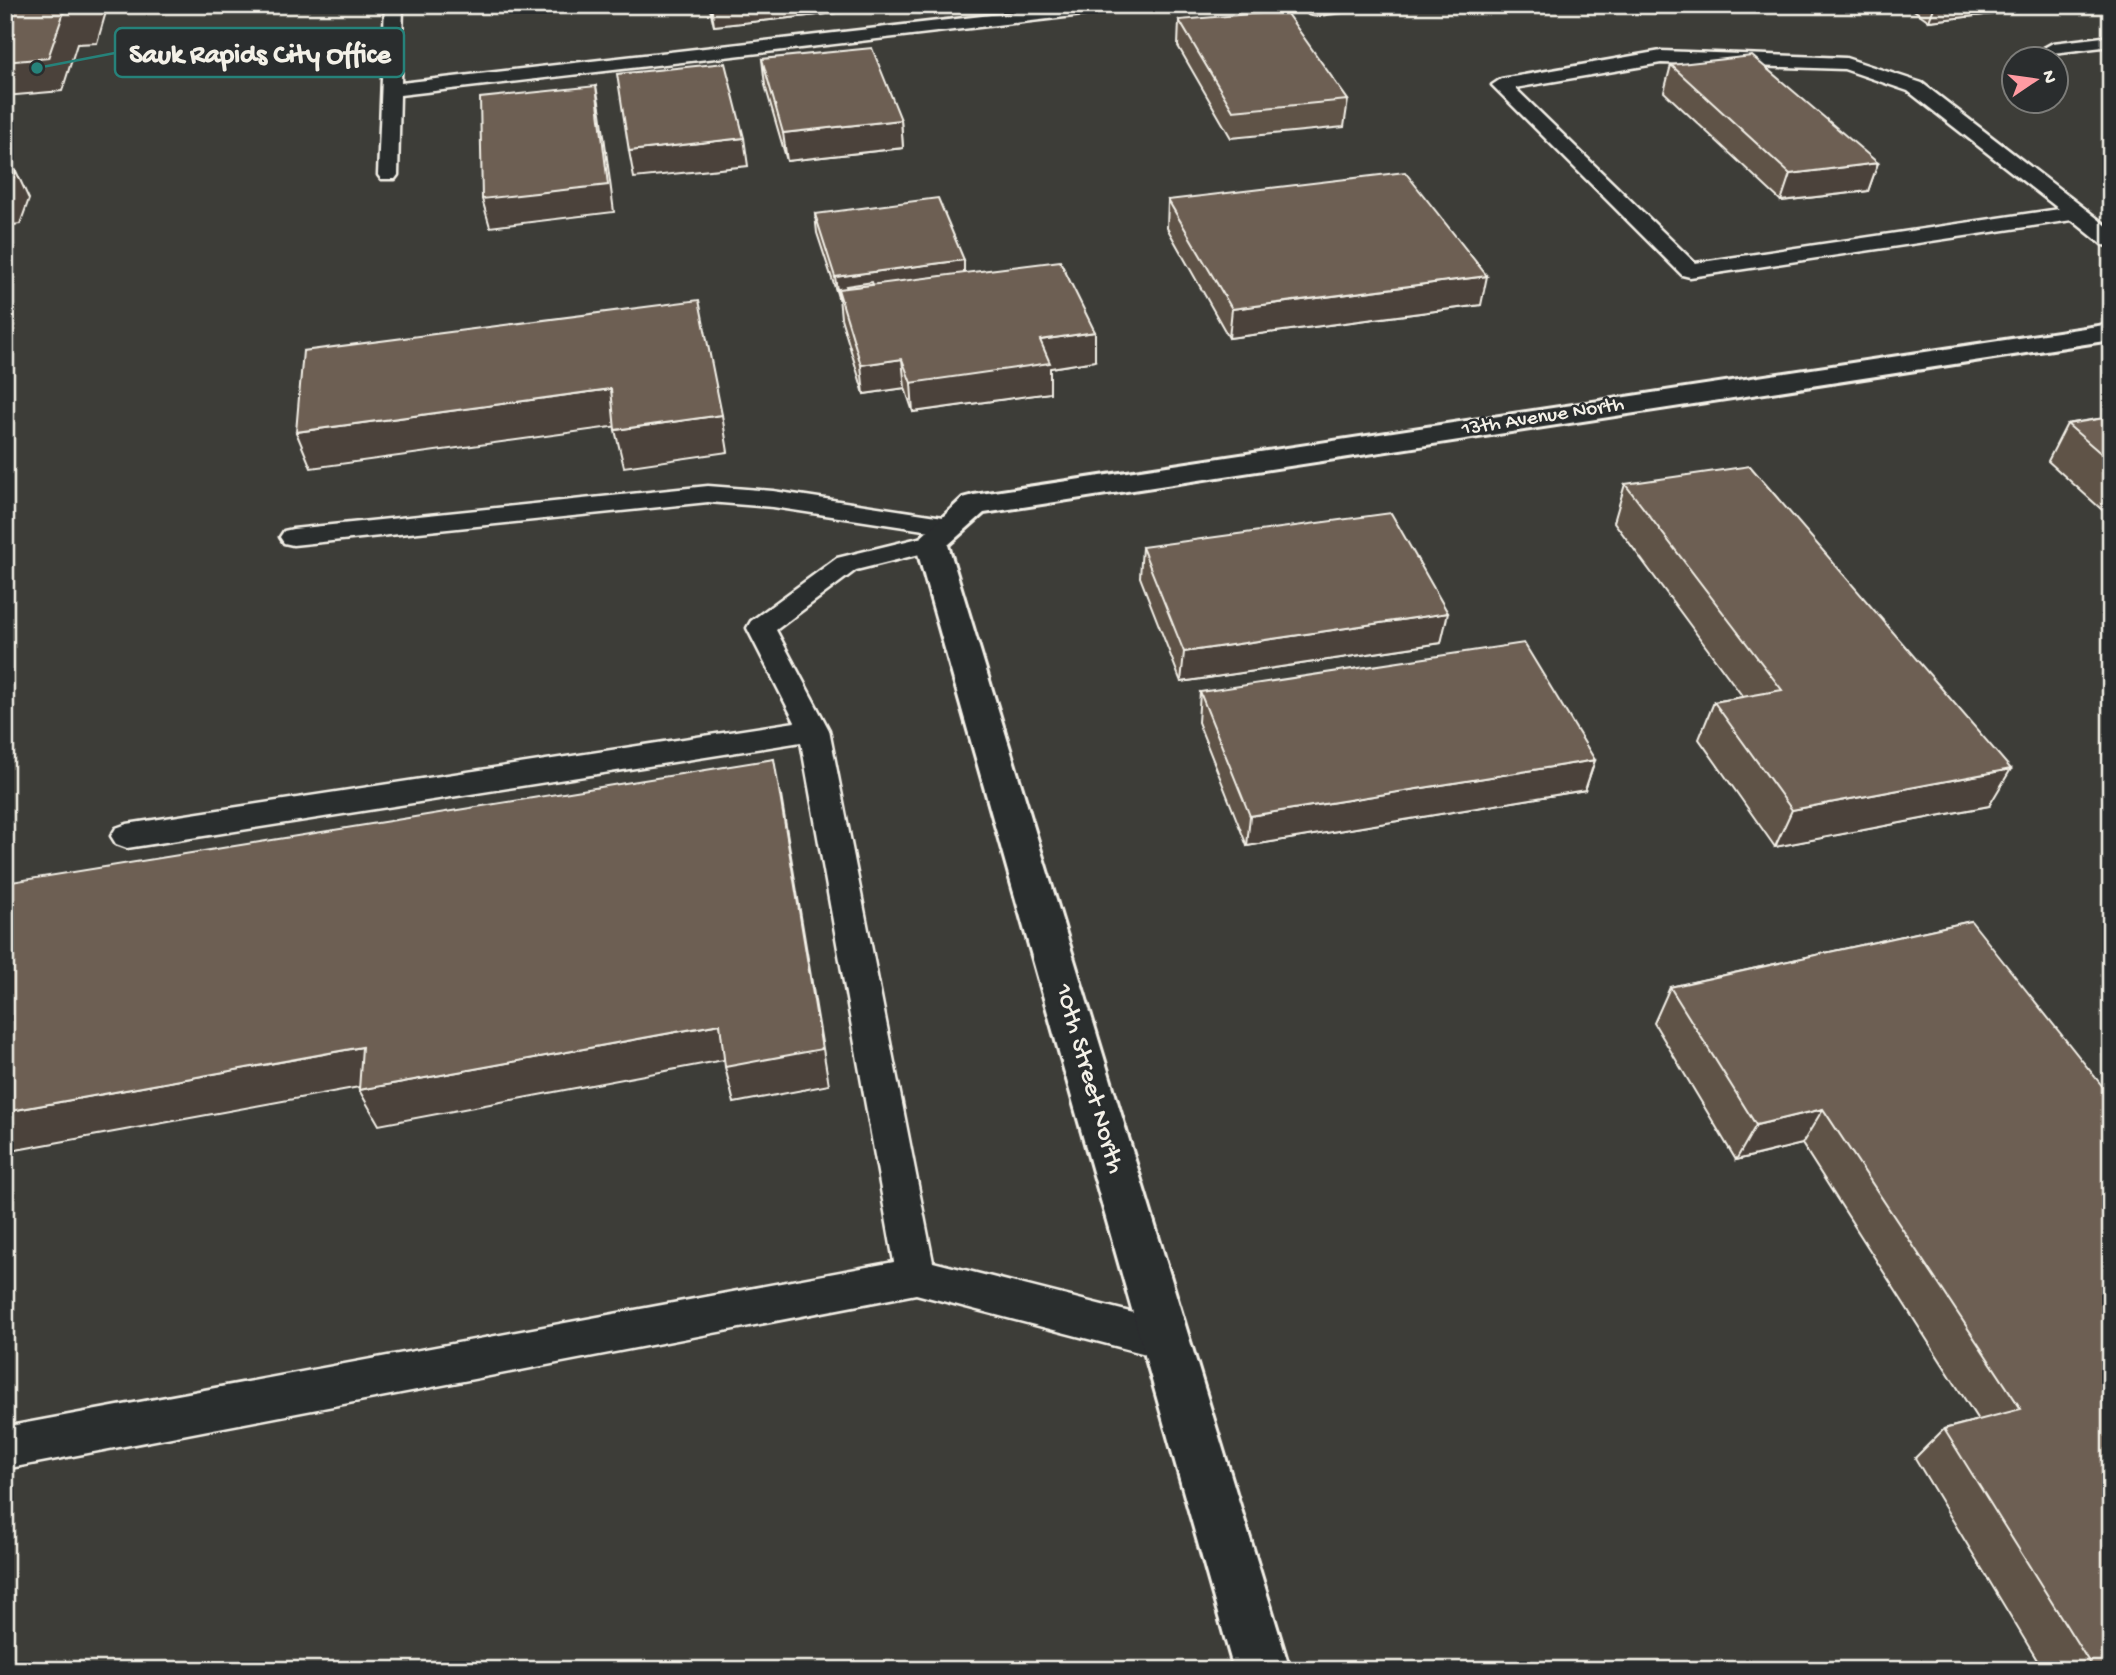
<svg xmlns="http://www.w3.org/2000/svg" width="2116" height="1675" font-family="'Gochi Hand',sans-serif">
  <style>
    .built { fill: #3e3c39; fill-rule: evenodd }
    .lines { fill: none; stroke-linecap: round; stroke-linejoin: round }
    .service-casing { stroke: #f4f1e8; stroke-width: 5 }
    .minor-casing { stroke: #f4f1e8; stroke-width: 6 }
    .service { fill: #2a2d2e; fill-rule: evenodd }
    .minor { fill: #2a2d2e; fill-rule: evenodd }
    .wall { fill: #5e5247; stroke: #f4f1e8; stroke-width: 2 }
    .shaded-wall { fill: #4c423a; stroke: #f4f1e8; stroke-width: 2 }
    .building { fill: #6d5f53; stroke: #f4f1e8; stroke-width: 2 }
    .labels { text-anchor: middle; dominant-baseline: central; stroke-width: 5; stroke-linejoin: round; paint-order: stroke }
    .far-street-label { font-size: 21px; fill: #f4f1e8; stroke: #2a2d2e }
    .street-label { font-size: 26px; fill: #f4f1e8; stroke: #2a2d2e }
    .leader { fill: none; stroke: #26827a; stroke-width: 2.5 }
    .callout-dot { fill: #26827a; stroke: #2a2d2e; stroke-width: 2.5 }
    .callout { fill: #2a2d2e; stroke: #26827a; stroke-width: 2.5 }
    .callout-label { font-size: 28px; text-anchor: middle; font-weight: bold; fill: #f4f1e8 }
  </style>
  <rect width="100%" height="100%" fill="#2a2d2e"/>
  <filter id="ink" filterUnits="userSpaceOnUse"><feTurbulence type="fractalNoise" baseFrequency=".0143" numOctaves="2"/><feDisplacementMap in="SourceGraphic" scale="14" xChannelSelector="R" yChannelSelector="G"/><feConvolveMatrix kernelMatrix="1 2 1 2 8 2 1 2 1" color-interpolation-filters="sRGB"/></filter>
  <g filter="url(#ink)">
    <path class="built" d="M 5,5 L 2111,5 L 2111,1670 L 5,1670 ZM 2014,60 L 2056,60 L 2056,102 L 2014,102 Z"/>
    <g class="lines">
      <g class="service-casing">
        <path id="service" d="M 385,5 L 403,5 L 401,83 L 1077,5 L 1134,5 L 1125,10 L 400,95 L 398,175 L 395,179 L 381,179 L 378,175 Z
          M 1302,5 L 1364,5 L 1355,10 L 1315,15 L 1309,14 Z
          M 2111,36 L 2111,46 L 2053,53 L 2044,48 L 2053,43 Z
          M 1661,51 L 1846,58 L 1922,83 L 2111,229 L 2111,246 L 2103,245 L 2072,220 L 1690,277 L 1682,275 L 1492,85 L 1501,79 ZM 1661,63 L 1844,69 L 1908,91 L 2059,209 L 1695,263 L 1515,88 Z
          M 708,486 L 773,491 L 950,518 L 959,520 L 963,526 L 959,532 L 950,534 L 773,507 L 708,502 L 293,545 L 284,543 L 280,537 L 284,531 L 293,529 Z
          M 931,535 L 940,537 L 944,543 L 940,549 L 856,570 L 776,630 L 829,730 L 933,1262 L 1165,1321 L 1179,1327 L 1185,1340 L 1179,1353 L 1165,1359 L 916,1294 L 10,1468 L 5,1466 L 5,1428 L 10,1426 L 894,1262 L 801,742 L 127,848 L 116,844 L 111,836 L 116,828 L 127,824 L 795,722 L 747,628 L 751,621 L 837,558 Z"/>
      </g>
      <g class="minor-casing">
        <path id="minor" d="M 2111,324 L 2111,340 L 984,513 L 948,545 L 1290,1670 L 1234,1670 L 915,543 L 963,498 L 974,495 Z"/>
      </g>
      <use href="#service" class="service"/>
      <use href="#minor" class="minor"/>
    </g>
    <path class="wall" d="M 709,5 L 912,5 L 714,26 Z
      M 1907,5 L 2076,5 L 1929,21 Z
      M 1179,20 L 1348,100 L 1344,127 L 1231,138 L 1178,46 Z
      M 762,59 L 901,120 L 903,148 L 787,161 L 765,85 Z
      M 1671,65 L 1878,163 L 1868,191 L 1781,201 L 1664,92 Z
      M 1168,200 L 1481,305 L 1229,338 L 1167,228 Z
      M 815,214 L 964,273 L 1095,361 L 1050,368 L 1050,393 L 913,412 L 905,388 L 864,394 L 841,318 L 839,297 L 838,297 L 817,233 Z
      M 2111,417 L 2111,518 L 2048,461 L 2067,424 Z
      M 1625,484 L 1989,806 L 1775,847 L 1699,739 L 1714,702 L 1743,697 L 1614,522 Z
      M 1142,547 L 1441,643 L 1181,682 L 1140,577 Z
      M 1200,692 L 1595,760 L 1585,790 L 1247,846 L 1198,722 Z
      M 1971,921 L 2111,1670 L 2043,1670 L 1915,1458 L 1944,1429 L 1978,1420 L 1802,1144 L 1736,1160 L 1654,1023 L 1670,987 Z"/>
    <path class="shaded-wall" d="M 85,5 L 108,5 L 97,43 L 77,44 L 62,91 L 5,96 L 5,62 L 64,12 Z
      M 524,5 L 563,5 L 525,9 Z
      M 711,5 L 912,5 L 714,26 Z
      M 1935,5 L 2076,5 L 1929,21 Z
      M 596,86 L 601,113 L 614,212 L 490,227 L 482,199 Z
      M 901,120 L 903,148 L 787,161 L 783,133 Z
      M 744,138 L 748,166 L 634,178 L 629,151 Z
      M 1878,163 L 1868,191 L 1781,201 L 1790,174 Z
      M 16,171 L 29,199 L 20,224 L 5,226 L 5,196 Z
      M 964,260 L 964,280 L 847,296 L 838,289 L 839,297 L 838,297 L 835,277 Z
      M 1487,276 L 1481,305 L 1229,338 L 1232,309 Z
      M 1095,332 L 1095,361 L 1050,368 L 1050,393 L 913,412 L 911,383 L 1040,340 Z
      M 902,359 L 905,388 L 864,394 L 861,365 Z
      M 611,389 L 619,426 L 311,468 L 296,432 Z
      M 722,415 L 728,452 L 624,467 L 615,430 Z
      M 1448,613 L 1441,643 L 1181,682 L 1184,652 Z
      M 1595,760 L 1585,790 L 1247,846 L 1250,816 Z
      M 2011,769 L 1989,806 L 1775,847 L 1792,810 Z
      M 781,796 L 829,1085 L 734,1103 L 725,1067 Z
      M 720,1024 L 729,1059 L 379,1125 L 359,1090 Z
      M 362,1047 L 381,1083 L 5,1152 L 5,1112 Z
      M 1823,1109 L 1802,1144 L 1736,1160 L 1756,1125 Z"/>
    <path class="building" d="M 5,5 L 85,5 L 84,10 L 64,12 L 48,58 L 5,62 Z
      M 1285,11 L 1348,100 L 1233,111 L 1179,20 Z
      M 872,48 L 901,120 L 783,133 L 762,59 Z
      M 1752,56 L 1878,163 L 1790,174 L 1671,65 Z
      M 725,63 L 744,138 L 629,151 L 617,74 Z
      M 596,86 L 608,185 L 482,199 L 480,98 Z
      M 16,171 L 7,196 L 5,196 L 5,172 Z
      M 1405,172 L 1487,276 L 1232,309 L 1168,200 Z
      M 938,198 L 964,260 L 835,277 L 815,214 Z
      M 1060,261 L 1095,332 L 1040,340 L 1050,363 L 911,383 L 902,359 L 861,365 L 838,289 Z
      M 872,282 L 873,285 L 847,288 L 846,286 Z
      M 699,300 L 722,415 L 615,430 L 611,389 L 296,432 L 303,351 Z
      M 2111,417 L 2111,462 L 2067,424 Z
      M 1750,466 L 2011,769 L 1792,810 L 1714,702 L 1782,690 L 1625,484 Z
      M 1391,513 L 1448,613 L 1184,652 L 1142,547 Z
      M 1524,643 L 1595,760 L 1250,816 L 1200,692 Z
      M 774,759 L 822,1049 L 725,1067 L 720,1024 L 359,1090 L 362,1047 L 5,1112 L 5,883 Z
      M 1971,921 L 2111,1097 L 2111,1670 L 2094,1670 L 1944,1429 L 2021,1409 L 1823,1109 L 1756,1125 L 1670,987 Z"/>
  </g>
  <g class="labels">
    <g class="far-street-label">
      <text transform="translate(1543 418) rotate(-9)">13th Avenue North</text>
    </g>
    <g class="street-label">
      <text transform="translate(1088 1079) rotate(74)">10th Street North</text>
    </g>
  </g>
  <path class="leader" d="M37 68L115 53"/>
  <circle class="callout-dot" cx="37" cy="68" r="7"/>
  <rect class="callout" x="115" y="28" width="289" height="49" rx="7"/>
  <g class="callout-label">
    <text x="260" y="62">Sauk Rapids City Office</text>
  </g>
  <rect width="2116" height="1675" fill="none" stroke="#2a2d2e" stroke-width="28"/>
  <rect x="14" y="14" width="2088" height="1647" fill="none" stroke="#f4f1e8" stroke-width="2.5" filter="url(#ink)"/>
  <g transform="translate(2035 80) rotate(77)"><circle r="33" fill="#2a2d2e" stroke="#7b7b78" stroke-width="2"/>
  <path d="M0-5L12 26L0 18L-12 26Z" fill="#ff9aa2"/>
  <text y="-10" font-size="19" font-weight="bold" text-anchor="middle" fill="#f4f1e8">N</text>
  </g>
</svg>
